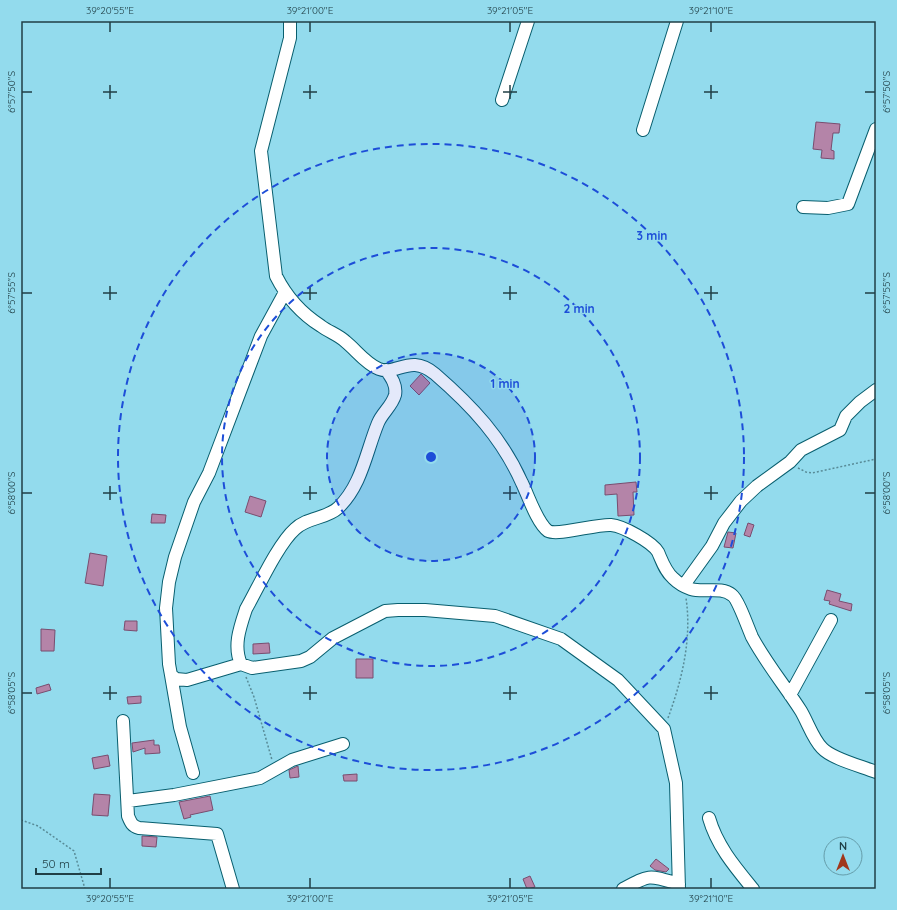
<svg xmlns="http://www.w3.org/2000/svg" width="897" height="910" font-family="Quicksand,sans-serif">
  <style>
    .building { fill: #b484a8; stroke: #794d6f }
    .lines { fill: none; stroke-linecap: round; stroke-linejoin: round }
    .minor-casing { stroke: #085e6e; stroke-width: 14 }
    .path { stroke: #588b97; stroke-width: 1.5; stroke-dasharray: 2 2; stroke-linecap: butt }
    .minor { stroke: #fff; stroke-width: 12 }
    .ticks { fill: none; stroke: #203f46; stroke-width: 1.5 }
    .ring { fill: none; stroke: #1d4ed8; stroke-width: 2; stroke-dasharray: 7 5 }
    .centre { fill: #1d4ed8; stroke: #93dbed; stroke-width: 2 }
    .ring-label { font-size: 12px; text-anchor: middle; font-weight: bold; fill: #1d4ed8; stroke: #93dbed; stroke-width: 3; stroke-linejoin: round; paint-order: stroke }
    .neatline { fill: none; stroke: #203f46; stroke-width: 1.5 }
    .ticks-label { font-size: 10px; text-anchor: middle; fill: #203f46 }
  </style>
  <rect width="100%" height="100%" fill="#93dbed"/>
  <path class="building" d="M 816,122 L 840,124 L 839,133 L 833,133 L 831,150 L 834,151 L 834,159 L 821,158 L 822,150 L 813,149 Z
    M 421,374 L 430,383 L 419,395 L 410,386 Z
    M 636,482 L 637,492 L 633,492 L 634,515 L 618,516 L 617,494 L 605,495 L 605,485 Z
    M 250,496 L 266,501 L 261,517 L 245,512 Z
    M 152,514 L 166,515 L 165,523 L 151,523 Z
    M 748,523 L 754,525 L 750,537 L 744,535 Z
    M 728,532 L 736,533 L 733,548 L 724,547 Z
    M 90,553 L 107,556 L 103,586 L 85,583 Z
    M 827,590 L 841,594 L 839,601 L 852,604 L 851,611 L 829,604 L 830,601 L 824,600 Z
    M 125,621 L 137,621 L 137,631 L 124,630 Z
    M 41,629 L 55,630 L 54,651 L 41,651 Z
    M 269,643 L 270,653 L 253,654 L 253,644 Z
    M 356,659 L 373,659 L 373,678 L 356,678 Z
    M 49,684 L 51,690 L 37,694 L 36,688 Z
    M 141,696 L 141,703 L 128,704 L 127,697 Z
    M 154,740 L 154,745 L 159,745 L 160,753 L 145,754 L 145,748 L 133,752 L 132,743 Z
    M 108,755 L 110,766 L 94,769 L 92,758 Z
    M 298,766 L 299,777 L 290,778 L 289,770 Z
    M 357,774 L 357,781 L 344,781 L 343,775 Z
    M 94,794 L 110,795 L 108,816 L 92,815 Z
    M 210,796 L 213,810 L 190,815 L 191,817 L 184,819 L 179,802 Z
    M 142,836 L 157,837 L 156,847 L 142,846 Z
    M 656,859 L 669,869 L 666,872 L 655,870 L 650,866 Z
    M 530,876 L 535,887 L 527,889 L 523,879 Z"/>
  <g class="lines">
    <g class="minor-casing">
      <path id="minor" d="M 290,21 L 290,38 L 261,151 L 276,276 C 286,296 302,314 321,326 C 329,332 339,335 346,342 C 356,350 366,364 379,369 C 397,376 410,353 435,374 C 472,406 502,438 522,483 C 528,495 537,523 548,531 C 558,536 596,524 611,525 C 623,526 652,542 658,552 C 662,561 665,571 673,578 C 677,582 685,587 691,589 C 704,593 721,586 732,595 C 738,599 748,628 752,637 C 766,663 785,686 801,711 C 808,723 813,739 822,748 C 832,759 861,766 876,772
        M 502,100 L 528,21
        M 643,130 L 677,21
        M 803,207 L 828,208 L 848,204 L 876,129
        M 386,370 C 391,377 397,385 395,395 C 392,406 382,413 378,423 C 366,452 362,485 338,508 C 326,519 307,517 295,529 C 278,544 258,588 246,609 C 240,627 233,646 241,664 L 252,668 L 301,661 L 310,657 L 333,638 L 385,611 L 398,610 L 425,610 L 495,616 L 561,639 L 618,680 L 664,729 L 676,783 L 679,889
        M 684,585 L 712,546 L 724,523 L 741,501 L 757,486 L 790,462 L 801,450 L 840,430 L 846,416 L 860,402 L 876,390
        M 241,664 L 187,680 L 176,679 L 171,675 L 169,664 L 166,608 L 169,582 L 175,557 L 194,502 L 209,473 L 261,336 L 285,292
        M 171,675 L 180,727 L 193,773
        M 790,695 L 831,620
        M 123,721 L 128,816 C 131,823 132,826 139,828 L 217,834 L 233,889
        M 128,801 L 174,795 L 260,778 L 292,760 L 343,744
        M 709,818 C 717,846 735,867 753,889
        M 623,889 C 651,874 648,875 679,884"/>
    </g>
    <path class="path" d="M 798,468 L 806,472 L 812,473 L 876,459
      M 246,677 L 254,697 L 272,760
      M 668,718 C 682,680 692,639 686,598
      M 21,820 L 38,826 L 74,851 L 85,889"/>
    <use href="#minor" class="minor"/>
  </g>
  <path class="ticks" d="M 110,22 L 110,32M 310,22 L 310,32M 510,22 L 510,32M 711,22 L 711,32M 110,85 L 110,99M 310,85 L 310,99M 510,85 L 510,99M 711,85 L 711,99M 22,92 L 32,92M 103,92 L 117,92M 303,92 L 317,92M 503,92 L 517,92M 704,92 L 718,92M 865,92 L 875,92M 110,286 L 110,300M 310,286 L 310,300M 510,286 L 510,300M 711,286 L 711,300M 22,293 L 32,293M 103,293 L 117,293M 303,293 L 317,293M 503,293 L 517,293M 704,293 L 718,293M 865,293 L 875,293M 110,486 L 110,500M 310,486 L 310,500M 510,486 L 510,500M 711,486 L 711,500M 22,493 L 32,493M 103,493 L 117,493M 303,493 L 317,493M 503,493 L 517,493M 704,493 L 718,493M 865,493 L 875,493M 110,686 L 110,700M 310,686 L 310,700M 510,686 L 510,700M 711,686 L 711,700M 22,693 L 32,693M 103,693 L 117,693M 303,693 L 317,693M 503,693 L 517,693M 704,693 L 718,693M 865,693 L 875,693M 110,878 L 110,888M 310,878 L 310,888M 510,878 L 510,888M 711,878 L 711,888"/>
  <circle cx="431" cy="457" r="104" fill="#1d4ed8" fill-opacity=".12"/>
  <g class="ring">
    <circle cx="431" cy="457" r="104"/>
    <circle cx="431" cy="457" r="209"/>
    <circle cx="431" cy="457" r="313"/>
  </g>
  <circle cx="431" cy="457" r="6" class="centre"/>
  <g class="ring-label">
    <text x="652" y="240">3 min</text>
    <text x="579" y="313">2 min</text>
    <text x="505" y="388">1 min</text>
  </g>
  <rect width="897" height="910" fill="none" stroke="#93dbed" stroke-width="44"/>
  <g transform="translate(843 856)"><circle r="19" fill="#93dbed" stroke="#659daa"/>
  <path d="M0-3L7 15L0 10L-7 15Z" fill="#a0381c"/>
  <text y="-6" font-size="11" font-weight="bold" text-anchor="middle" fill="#203f46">N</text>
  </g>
  <path d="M36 868v6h65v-6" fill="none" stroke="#203f46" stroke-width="2"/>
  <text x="42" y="868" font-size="12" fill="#203f46" stroke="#93dbed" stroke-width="3" paint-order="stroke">50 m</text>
  <rect x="22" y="22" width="853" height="866" class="neatline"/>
  <g class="ticks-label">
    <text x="110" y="14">39°20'55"E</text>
    <text x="310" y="14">39°21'00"E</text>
    <text x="510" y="14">39°21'05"E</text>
    <text x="711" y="14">39°21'10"E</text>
    <text transform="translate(11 92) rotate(-90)" y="4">6°57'50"S</text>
    <text transform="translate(886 92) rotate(-90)" y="4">6°57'50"S</text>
    <text transform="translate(11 293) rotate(-90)" y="4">6°57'55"S</text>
    <text transform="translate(886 293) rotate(-90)" y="4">6°57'55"S</text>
    <text transform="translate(11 493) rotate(-90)" y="4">6°58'00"S</text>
    <text transform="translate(886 493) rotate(-90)" y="4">6°58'00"S</text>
    <text transform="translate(11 693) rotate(-90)" y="4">6°58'05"S</text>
    <text transform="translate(886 693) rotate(-90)" y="4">6°58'05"S</text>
    <text x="110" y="902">39°20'55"E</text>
    <text x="310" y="902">39°21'00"E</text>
    <text x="510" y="902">39°21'05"E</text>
    <text x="711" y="902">39°21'10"E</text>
  </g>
</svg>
